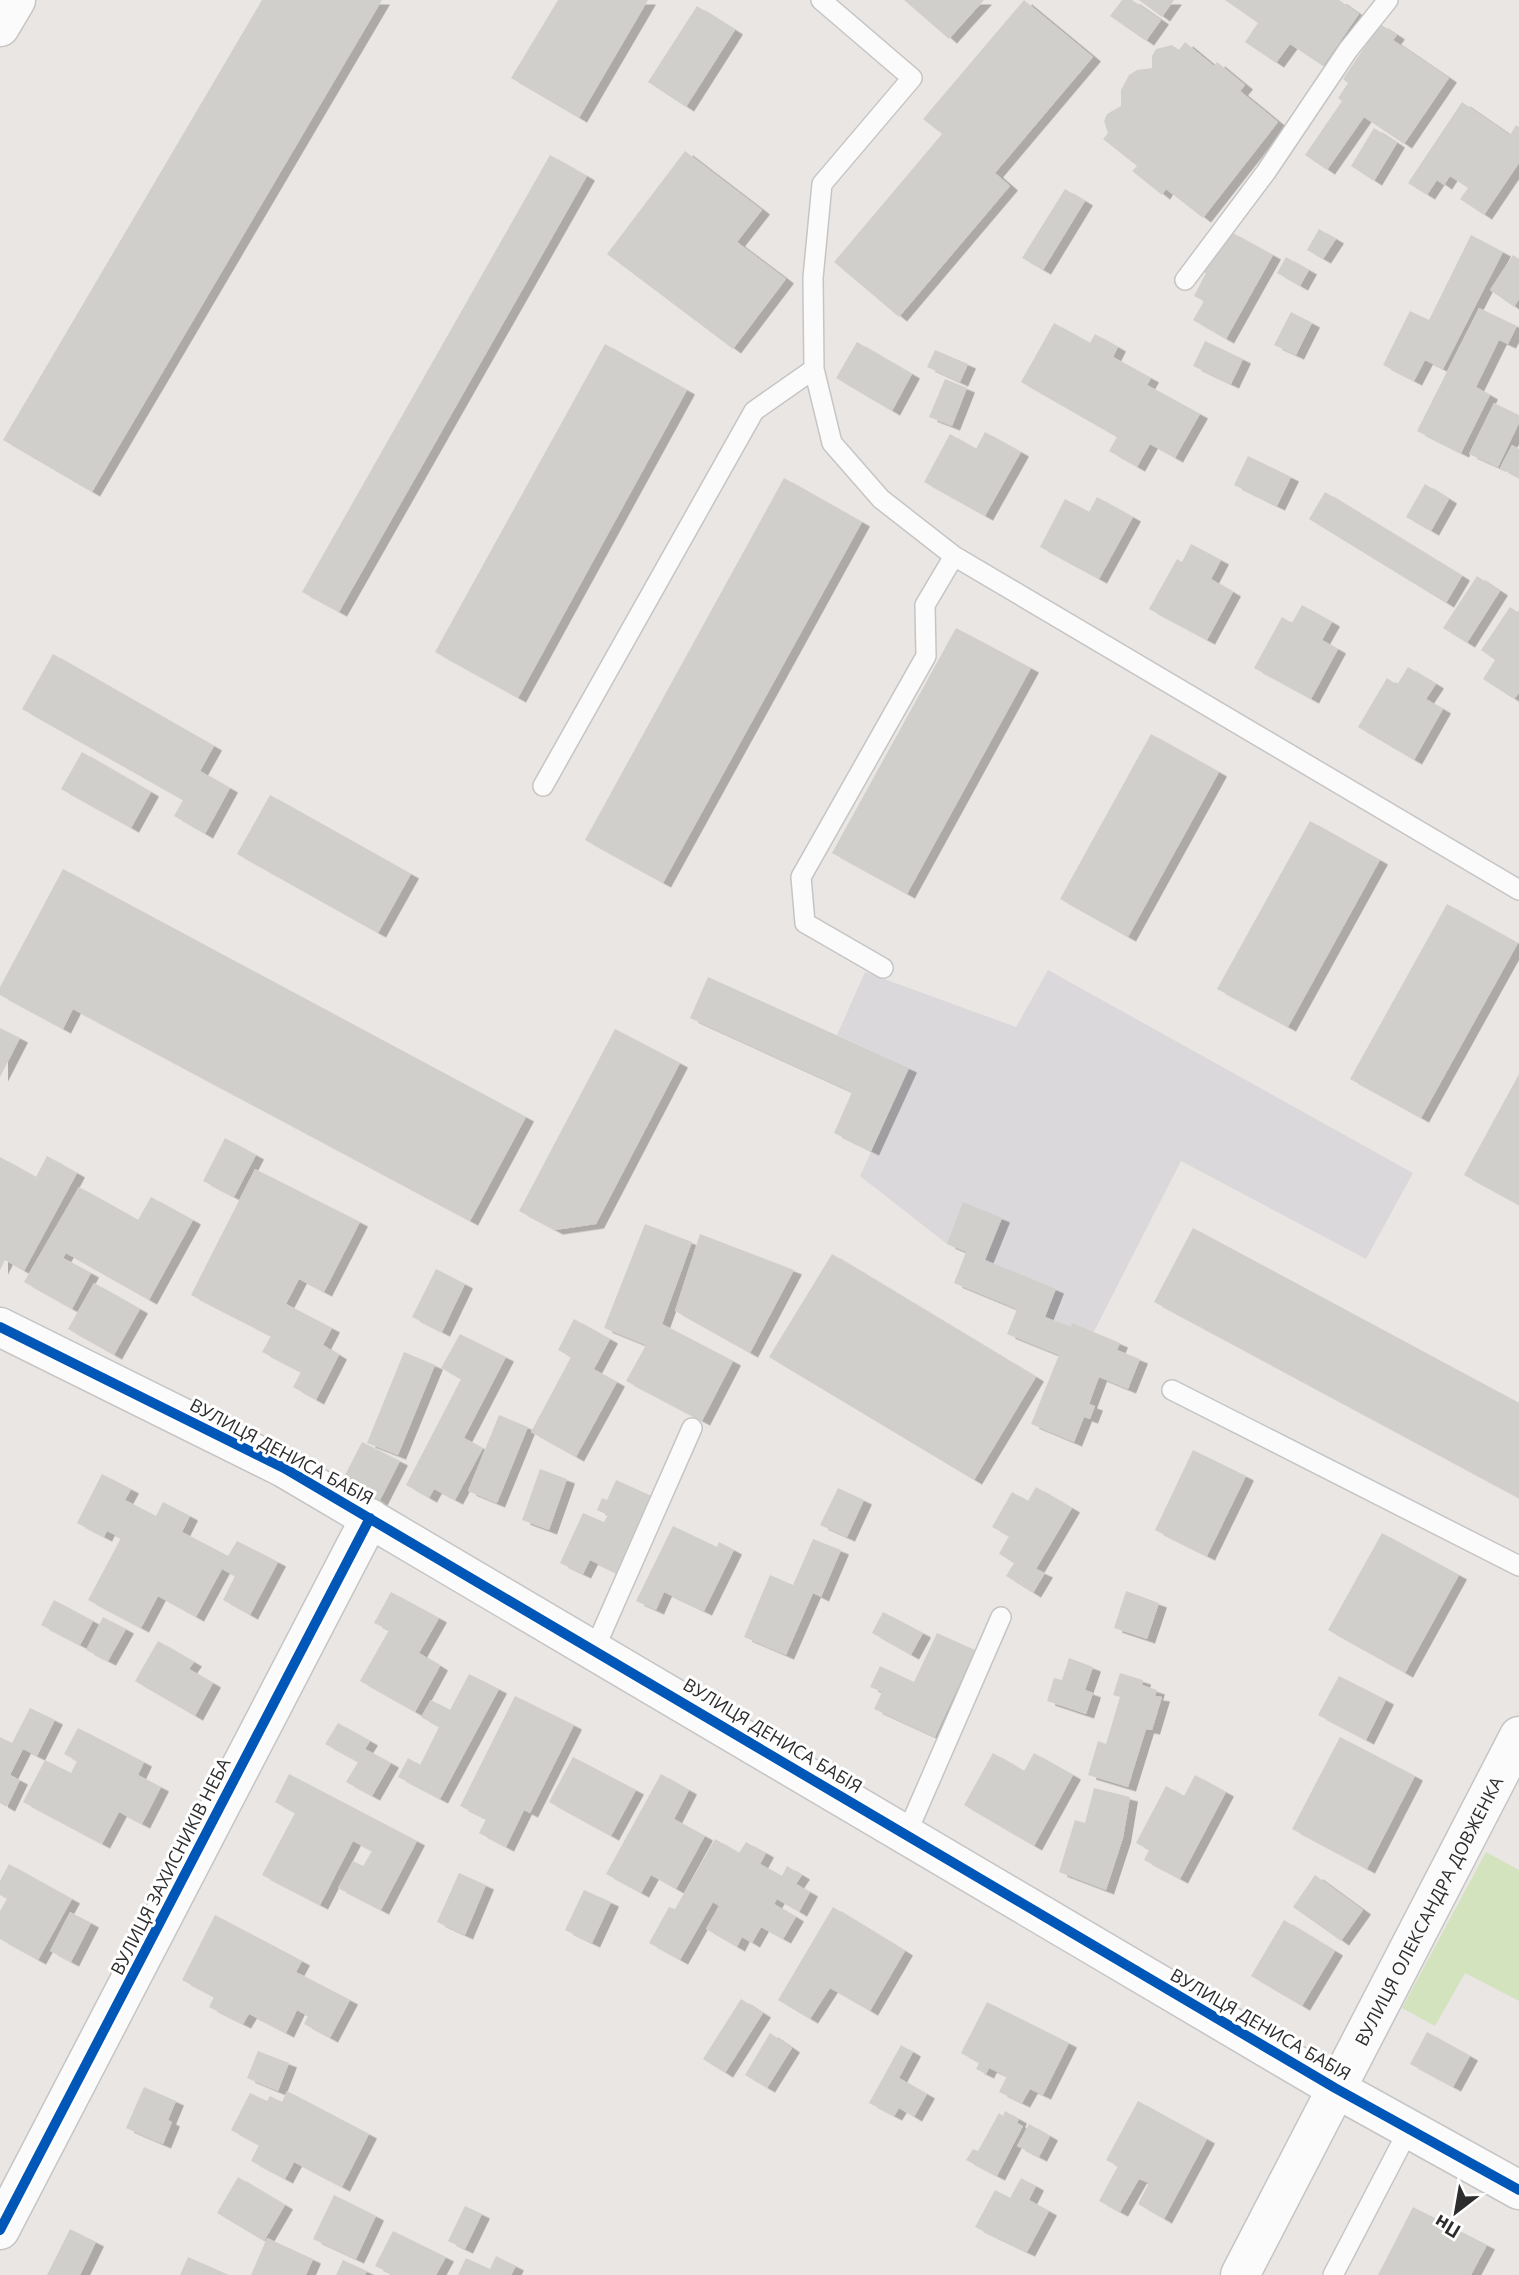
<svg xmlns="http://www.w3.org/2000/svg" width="1519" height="2275" font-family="'Open Sans',sans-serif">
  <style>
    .industrial { fill: #dad8da }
    .green { fill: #d3e3be }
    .building { fill: #d1cfcc; filter: url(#shadow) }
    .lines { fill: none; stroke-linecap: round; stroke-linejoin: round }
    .lane-casing { stroke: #c6c5c5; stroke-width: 22 }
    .street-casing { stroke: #c6c5c5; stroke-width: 41 }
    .lane { stroke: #fcfbfb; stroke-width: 19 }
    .street { stroke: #fcfbfb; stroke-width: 38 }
    .cycleway-casing { stroke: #fff; stroke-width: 15 }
    .cycleway { stroke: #0057b8; stroke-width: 10 }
    .labels { text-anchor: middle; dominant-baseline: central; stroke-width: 6; stroke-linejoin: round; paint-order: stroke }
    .street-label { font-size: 18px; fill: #2d2d2d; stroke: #fff }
  </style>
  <defs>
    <filter id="shadow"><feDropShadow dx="8" dy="4.5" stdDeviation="0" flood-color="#0004"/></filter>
  </defs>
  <rect width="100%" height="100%" fill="#eae6e3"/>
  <path class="industrial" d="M 1048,970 L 1413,1173 L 1366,1259 L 1181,1161 L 1084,1351 L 1030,1325 L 1044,1291 L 947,1244 L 860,1176 L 909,1068 L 837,1035 L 865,972 L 1016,1027 Z"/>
  <path class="green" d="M 1486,1852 L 1519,1870 L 1519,2001 L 1465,1973 L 1435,2026 L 1402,2008 Z"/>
  <path class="building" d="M 262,0 L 382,0 L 92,492 L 3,440 Z
    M 558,0 L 648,0 L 579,118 L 511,78 Z
    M 904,0 L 984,0 L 949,39 Z
    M 1024,0 L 1093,57 L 995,173 L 1010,186 L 899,317 L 834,262 L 942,134 L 923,119 Z
    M 1122,0 L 1132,0 L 1161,20 L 1146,41 L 1110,16 Z
    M 1139,0 L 1174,0 L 1162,17 Z
    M 1225,0 L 1339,0 L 1359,14 L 1323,66 L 1290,44 L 1276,63 L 1245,42 L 1258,23 Z
    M 697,6 L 735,30 L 686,107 L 648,82 Z
    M 1380,24 L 1397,35 L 1393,40 L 1449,78 L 1404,144 L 1364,117 L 1327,170 L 1305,155 L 1342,101 L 1338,98 L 1348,83 L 1343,79 Z
    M 1185,42 L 1214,66 L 1217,62 L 1245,85 L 1240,91 L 1278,122 L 1203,218 L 1166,189 L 1162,195 L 1132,171 L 1137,166 L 1103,139 L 1108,133 L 1104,121 L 1107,114 L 1121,106 L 1121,90 L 1129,75 L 1137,70 L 1152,68 L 1152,56 L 1156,49 L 1172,45 L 1179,50 Z
    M 1462,102 L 1510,135 L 1516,125 L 1519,127 L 1519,163 L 1484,215 L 1460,199 L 1468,188 L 1450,176 L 1444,185 L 1437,180 L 1427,195 L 1408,183 Z
    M 1374,128 L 1397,143 L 1374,181 L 1351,166 Z
    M 685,151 L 762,210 L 737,242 L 786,279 L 733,349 L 607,254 Z
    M 550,155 L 587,176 L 339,612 L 302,592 Z
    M 1065,189 L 1085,201 L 1043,270 L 1022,258 Z
    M 1319,229 L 1336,239 L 1323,259 L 1307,250 Z
    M 1231,232 L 1273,255 L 1226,339 L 1193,320 L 1204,301 L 1194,296 L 1206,273 L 1202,271 L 1216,248 L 1221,251 Z
    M 1471,235 L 1503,252 L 1443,369 L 1425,360 L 1414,381 L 1383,365 L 1410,311 L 1429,320 Z
    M 1513,255 L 1519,259 L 1519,299 L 1514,307 L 1490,290 Z
    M 1286,257 L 1309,270 L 1300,286 L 1277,273 Z
    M 1479,308 L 1517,326 L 1508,344 L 1499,340 L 1476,387 L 1490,395 L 1461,453 L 1417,431 Z
    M 1291,312 L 1312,323 L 1296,355 L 1274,345 Z
    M 1054,323 L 1090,343 L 1095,334 L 1118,347 L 1113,357 L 1151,378 L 1147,385 L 1200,414 L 1175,458 L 1150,444 L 1137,467 L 1109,451 L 1117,437 L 1021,382 Z
    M 1205,341 L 1243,359 L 1231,384 L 1193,366 Z
    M 857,342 L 912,374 L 892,411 L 836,378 Z
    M 605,344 L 687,390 L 518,698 L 435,652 Z
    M 935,350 L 968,364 L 960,382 L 927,367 Z
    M 945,379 L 967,388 L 952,426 L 929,417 Z
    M 1494,403 L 1519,415 L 1519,423 L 1498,467 L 1469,454 Z
    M 985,432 L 1021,452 L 985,516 L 924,482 L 950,434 L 976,449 Z
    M 1512,445 L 1519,449 L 1519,478 L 1500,468 Z
    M 1248,456 L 1291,477 L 1277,506 L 1234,485 Z
    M 784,478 L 862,522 L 663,883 L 585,840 Z
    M 1425,484 L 1449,499 L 1431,531 L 1406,517 Z
    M 1325,492 L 1462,576 L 1446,603 L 1309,519 Z
    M 1097,497 L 1133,517 L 1099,579 L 1040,547 L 1065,499 L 1089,512 Z
    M 1191,544 L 1221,560 L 1211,579 L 1233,592 L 1207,640 L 1149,609 L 1177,559 L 1182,562 Z
    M 1477,576 L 1500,591 L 1467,643 L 1443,628 Z
    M 1302,605 L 1332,622 L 1322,640 L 1338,649 L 1311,699 L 1254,668 L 1282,617 L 1292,623 Z
    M 1510,607 L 1519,613 L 1519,693 L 1514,699 L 1483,679 L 1495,660 L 1481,650 Z
    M 956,628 L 1031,668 L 907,894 L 832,853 Z
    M 53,654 L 214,746 L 200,771 L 230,788 L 205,834 L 174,816 L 183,800 L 22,709 Z
    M 1408,667 L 1436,684 L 1426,699 L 1443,709 L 1414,760 L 1358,727 L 1387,678 L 1397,685 Z
    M 1151,734 L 1219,772 L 1128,937 L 1060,899 Z
    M 82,752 L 151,792 L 131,828 L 61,789 Z
    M 270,795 L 411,874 L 378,933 L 237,854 Z
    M 1310,821 L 1380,860 L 1288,1027 L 1217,989 Z
    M 63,869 L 526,1117 L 470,1221 L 73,1009 L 63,1029 L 0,995 L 0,987 Z
    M 1447,904 L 1518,943 L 1421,1118 L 1350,1079 Z
    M 708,977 L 909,1068 L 871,1151 L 834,1133 L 852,1092 L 690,1018 Z
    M 0,1028 L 20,1038 L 0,1077 Z
    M 615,1029 L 680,1063 L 596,1224 L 555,1230 L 519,1211 Z
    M 1519,1074 L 1519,1205 L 1464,1175 Z
    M 225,1138 L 256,1155 L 234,1197 L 203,1181 Z
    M 47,1156 L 77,1173 L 24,1271 L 5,1260 L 0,1270 L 0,1157 L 36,1177 Z
    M 255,1169 L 360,1222 L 324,1292 L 299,1279 L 286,1304 L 332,1328 L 323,1345 L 339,1355 L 316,1400 L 293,1387 L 301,1372 L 262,1352 L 271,1336 L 191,1295 Z
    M 79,1187 L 138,1220 L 151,1197 L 193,1220 L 149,1300 L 66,1253 L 63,1258 L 91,1273 L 72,1309 L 24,1282 Z
    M 963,1202 L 1002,1218 L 985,1260 L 1056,1289 L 1045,1317 L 1071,1327 L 1072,1323 L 1120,1343 L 1117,1350 L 1140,1359 L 1128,1389 L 1099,1377 L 1089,1404 L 1095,1406 L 1090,1419 L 1084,1417 L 1074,1442 L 1031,1424 L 1059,1355 L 1007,1334 L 1017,1309 L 954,1283 L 966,1252 L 947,1244 Z
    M 645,1224 L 692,1242 L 662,1324 L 733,1361 L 702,1421 L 626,1381 L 646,1345 L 604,1328 Z
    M 1193,1228 L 1519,1403 L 1519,1498 L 1154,1302 Z
    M 700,1234 L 794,1270 L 750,1353 L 675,1311 Z
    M 832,1254 L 1036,1377 L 974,1480 L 769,1357 Z
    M 436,1269 L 465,1284 L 442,1332 L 412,1317 Z
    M 94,1283 L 140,1309 L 114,1355 L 68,1329 Z
    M 574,1319 L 610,1339 L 594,1369 L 586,1365 L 617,1382 L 576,1457 L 531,1432 L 571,1357 L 558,1350 Z
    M 460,1334 L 506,1357 L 464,1438 L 483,1448 L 455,1500 L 434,1489 L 429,1498 L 406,1485 L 461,1379 L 441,1368 Z
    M 404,1352 L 435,1365 L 398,1455 L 367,1443 Z
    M 499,1415 L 528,1427 L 497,1503 L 468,1491 Z
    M 362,1442 L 400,1461 L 379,1502 L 341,1483 Z
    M 1193,1450 L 1246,1476 L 1207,1556 L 1155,1530 Z
    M 540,1469 L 567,1479 L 549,1530 L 522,1520 Z
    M 102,1474 L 131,1489 L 125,1500 L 156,1516 L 163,1502 L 190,1516 L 182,1532 L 228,1556 L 237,1541 L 278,1562 L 250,1615 L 223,1600 L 235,1576 L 222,1569 L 196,1617 L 158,1596 L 141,1628 L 88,1600 L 121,1538 L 107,1531 L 104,1537 L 77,1523 Z
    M 616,1480 L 654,1497 L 619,1574 L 590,1560 L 583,1574 L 560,1563 L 583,1513 L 604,1522 L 608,1515 L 597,1510 L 602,1498 L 607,1500 Z
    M 1036,1487 L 1072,1508 L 1036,1569 L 1045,1573 L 1033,1593 L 1006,1576 L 1014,1563 L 999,1554 L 1009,1536 L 992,1527 L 1012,1492 L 1028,1501 Z
    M 838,1488 L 864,1500 L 847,1537 L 820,1525 Z
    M 673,1526 L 717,1547 L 719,1542 L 734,1550 L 704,1611 L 664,1592 L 656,1610 L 636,1601 Z
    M 1382,1533 L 1459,1575 L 1405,1673 L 1328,1630 Z
    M 813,1539 L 841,1550 L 821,1597 L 813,1593 L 786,1655 L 744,1637 L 770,1575 L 793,1585 Z
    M 1126,1591 L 1159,1603 L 1147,1639 L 1114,1628 Z
    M 391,1592 L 439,1618 L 419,1653 L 440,1666 L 415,1712 L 360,1681 L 389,1630 L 374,1623 Z
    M 54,1600 L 93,1621 L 80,1645 L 41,1625 Z
    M 883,1612 L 923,1633 L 911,1655 L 872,1633 Z
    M 103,1617 L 126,1629 L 108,1661 L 86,1650 Z
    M 937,1633 L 975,1650 L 935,1737 L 874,1709 L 882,1692 L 870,1687 L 880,1666 L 914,1682 Z
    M 158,1641 L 194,1662 L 189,1669 L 213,1683 L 195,1716 L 135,1681 Z
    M 1069,1658 L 1093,1667 L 1085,1690 L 1093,1693 L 1086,1714 L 1047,1701 L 1054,1678 L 1062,1680 Z
    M 1120,1673 L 1143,1680 L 1142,1685 L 1157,1690 L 1155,1696 L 1162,1697 L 1152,1730 L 1146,1729 L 1128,1787 L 1088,1775 L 1098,1741 L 1106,1744 L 1120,1697 L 1113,1695 Z
    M 469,1674 L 499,1689 L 440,1799 L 398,1777 L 408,1758 L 420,1765 L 439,1727 L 421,1717 L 431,1700 L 450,1710 Z
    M 1339,1676 L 1386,1700 L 1366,1740 L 1318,1715 Z
    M 515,1696 L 574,1725 L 530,1813 L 524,1810 L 506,1847 L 479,1833 L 486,1819 L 460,1806 Z
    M 30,1708 L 55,1720 L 37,1756 L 23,1749 L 10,1775 L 20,1780 L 7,1807 L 0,1803 L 0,1737 L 12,1743 Z
    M 338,1723 L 370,1741 L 365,1749 L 391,1763 L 372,1796 L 346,1782 L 358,1762 L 325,1744 Z
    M 78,1728 L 144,1762 L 138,1775 L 161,1787 L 142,1824 L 119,1812 L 102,1844 L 23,1802 L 45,1760 L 71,1773 L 77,1761 L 64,1754 Z
    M 1340,1737 L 1415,1776 L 1367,1869 L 1292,1829 Z
    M 993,1753 L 1024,1771 L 1034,1753 L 1073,1775 L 1034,1846 L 964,1805 Z
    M 573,1757 L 636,1790 L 611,1836 L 549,1802 Z
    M 289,1774 L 417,1841 L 381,1910 L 338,1888 L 353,1861 L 363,1866 L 372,1851 L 353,1841 L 320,1905 L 262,1875 L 295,1813 L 275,1802 Z
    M 661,1774 L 689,1790 L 674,1819 L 705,1836 L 676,1889 L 651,1875 L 641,1893 L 606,1874 Z
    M 1195,1775 L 1226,1792 L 1180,1879 L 1144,1860 L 1149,1850 L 1136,1843 L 1166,1786 L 1184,1796 Z
    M 1094,1788 L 1130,1797 L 1123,1838 L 1106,1890 L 1059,1872 L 1075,1820 L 1085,1823 Z
    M 715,1839 L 739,1853 L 746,1842 L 766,1853 L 760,1864 L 782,1876 L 787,1866 L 802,1875 L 796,1884 L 810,1892 L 799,1912 L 777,1899 L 774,1904 L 796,1917 L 783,1939 L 761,1927 L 752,1943 L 742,1937 L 737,1947 L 706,1929 L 719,1906 L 713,1902 L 680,1960 L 649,1943 L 669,1907 L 675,1909 Z
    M 9,1864 L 72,1899 L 38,1960 L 0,1939 L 0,1911 L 7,1899 L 0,1895 L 0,1881 Z
    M 459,1873 L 486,1885 L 465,1935 L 437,1922 Z
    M 1315,1875 L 1363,1910 L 1341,1941 L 1293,1907 Z
    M 584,1890 L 611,1902 L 592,1943 L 565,1930 Z
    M 833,1907 L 905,1951 L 870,2011 L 830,1988 L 810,2019 L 778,2000 Z
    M 70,1912 L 91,1923 L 71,1962 L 50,1951 Z
    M 215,1915 L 302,1961 L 296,1972 L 350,2000 L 330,2038 L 304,2024 L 308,2016 L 297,2010 L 286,2033 L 249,2014 L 243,2024 L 209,2007 L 214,1997 L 182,1980 Z
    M 1284,1920 L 1335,1951 L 1302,2006 L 1251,1976 Z
    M 741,1999 L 763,2013 L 725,2073 L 703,2059 Z
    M 987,2002 L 1069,2043 L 1043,2095 L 1030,2089 L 1022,2103 L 999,2092 L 1007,2076 L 989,2068 L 986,2074 L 976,2069 L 979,2063 L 961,2053 Z
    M 1427,2032 L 1470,2056 L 1453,2087 L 1410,2064 Z
    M 770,2033 L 792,2048 L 767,2088 L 745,2075 Z
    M 901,2045 L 913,2052 L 899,2078 L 927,2094 L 914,2117 L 899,2108 L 894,2116 L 869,2103 Z
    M 258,2051 L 289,2063 L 278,2091 L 247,2078 Z
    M 144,2087 L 176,2101 L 168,2120 L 172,2122 L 163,2144 L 126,2128 Z
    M 287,2091 L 369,2134 L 342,2187 L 294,2162 L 285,2179 L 251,2161 L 259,2145 L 231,2130 L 250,2093 L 267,2101 L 270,2096 L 282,2102 Z
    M 1138,2101 L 1207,2139 L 1164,2219 L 1138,2204 L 1149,2183 L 1139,2179 L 1120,2212 L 1099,2201 L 1118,2166 L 1106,2160 Z
    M 1005,2111 L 1019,2119 L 1017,2123 L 1023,2126 L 997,2176 L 966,2160 L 973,2149 L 978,2151 L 999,2113 L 1003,2116 Z
    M 1029,2124 L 1050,2136 L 1039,2157 L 1017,2146 Z
    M 238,2177 L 285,2205 L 264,2241 L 217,2213 Z
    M 1021,2178 L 1036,2186 L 1029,2200 L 1049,2211 L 1027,2252 L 975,2227 L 995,2190 L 1010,2198 Z
    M 334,2195 L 376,2216 L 356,2259 L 313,2239 Z
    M 465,2206 L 482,2214 L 465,2249 L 448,2241 Z
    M 1413,2207 L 1487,2245 L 1471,2275 L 1378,2275 Z
    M 70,2229 L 96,2242 L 80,2275 L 47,2275 Z
    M 393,2231 L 446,2257 L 436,2275 L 394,2275 L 375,2266 Z
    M 267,2238 L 313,2259 L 306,2275 L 251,2275 Z
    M 496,2256 L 516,2266 L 511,2275 L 458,2275 L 466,2258 L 490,2269 Z
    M 188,2257 L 229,2275 L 180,2275 Z
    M 343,2260 L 367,2271 L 365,2275 L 336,2275 Z"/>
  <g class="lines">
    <g class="lane-casing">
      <path id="lane" d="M 821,0 L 912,78 L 822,184 L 813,278 L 814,369 L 832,443 L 881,499 L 954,556 L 1519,890
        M 1185,280 L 1266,172 L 1348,50 L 1388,0
        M 543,786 L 754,411 L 814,369
        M 883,968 L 805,923 L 801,877 L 926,656 L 925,605 L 954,556
        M 1172,1390 L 1519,1566
        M 594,1650 L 692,1428
        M 906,1835 L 1001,1617
        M 1333,2275 L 1409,2129"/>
    </g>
    <g class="street-casing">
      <g id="street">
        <path d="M 0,27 L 16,0"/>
        <path d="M 0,1327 L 284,1468 L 1335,2088 L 1519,2190"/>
        <path d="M 0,2230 L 370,1518"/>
        <path id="s1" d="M 1240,2275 L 1519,1736"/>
      </g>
    </g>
    <use href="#lane" class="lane"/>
    <use href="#street" class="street"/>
    <g class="cycleway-casing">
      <path id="cycleway" d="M 0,1327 L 284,1468 L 1335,2088 L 1519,2190
        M 0,2230 L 370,1518"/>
    </g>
    <use href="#cycleway" class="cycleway"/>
  </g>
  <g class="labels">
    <g class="street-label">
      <text transform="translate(282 1451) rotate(28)">ВУЛИЦЯ ДЕНИСА БАБІЯ</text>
      <text transform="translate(773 1735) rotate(31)">ВУЛИЦЯ ДЕНИСА БАБІЯ</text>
      <text transform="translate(170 1866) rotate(-63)">ВУЛИЦЯ ЗАХИСНИКІВ НЕБА</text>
      <text stroke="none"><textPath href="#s1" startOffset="410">ВУЛИЦЯ ОЛЕКСАНДРА ДОВЖЕНКА</textPath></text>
      <text transform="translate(1261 2024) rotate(30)">ВУЛИЦЯ ДЕНИСА БАБІЯ</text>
    </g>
  </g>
  <g transform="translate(1456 2212) rotate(211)" stroke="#ffffff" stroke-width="5" paint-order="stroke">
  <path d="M0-5L12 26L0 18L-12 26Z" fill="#2d2d2d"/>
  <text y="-10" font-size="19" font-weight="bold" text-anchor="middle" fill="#2d2d2d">Пн</text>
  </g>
</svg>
